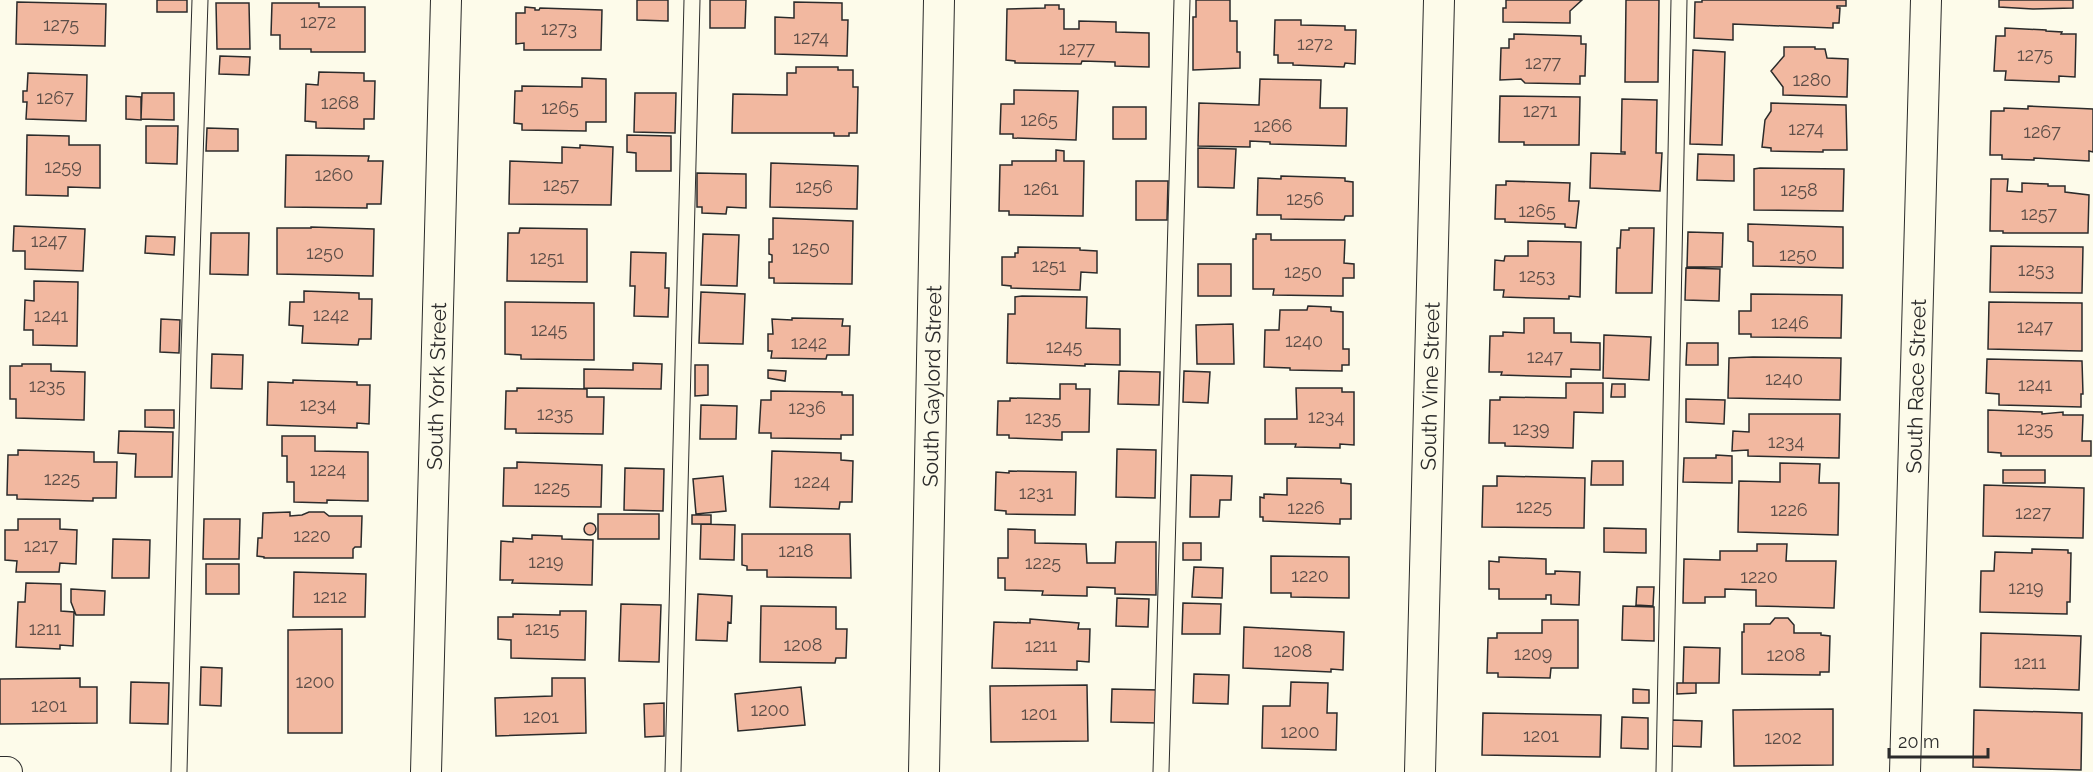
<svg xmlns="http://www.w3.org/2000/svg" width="2093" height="772" font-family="Raleway,sans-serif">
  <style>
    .building { fill: #f2b8a0; stroke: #2b2b2b; stroke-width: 1.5 }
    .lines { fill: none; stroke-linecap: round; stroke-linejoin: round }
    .lane-casing { stroke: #2b2b2b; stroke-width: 17 }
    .street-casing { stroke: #2b2b2b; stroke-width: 32 }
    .lane { stroke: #fdfbea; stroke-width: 15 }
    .street { stroke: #fdfbea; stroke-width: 30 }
    .labels { text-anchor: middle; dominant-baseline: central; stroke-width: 4.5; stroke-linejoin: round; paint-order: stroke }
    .number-label { font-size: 18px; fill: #5d4e48 }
    .street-label { font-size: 21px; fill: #2b2b2b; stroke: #fdfbea }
  </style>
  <rect width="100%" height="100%" fill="#fdfbea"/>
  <path class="building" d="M 157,0 L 187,0 L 187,12 L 157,12 Z
    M 637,0 L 668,0 L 668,21 L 637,20 Z
    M 710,0 L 746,0 L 745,28 L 710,28 Z
    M 1196,0 L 1230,0 L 1230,21 L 1237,21 L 1237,52 L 1240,52 L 1240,68 L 1193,70 L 1193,17 L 1196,17 Z
    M 1506,0 L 1582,0 L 1570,11 L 1570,23 L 1503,22 L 1503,8 L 1506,8 Z
    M 1626,0 L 1659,0 L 1658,82 L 1625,82 Z
    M 1702,0 L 1846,0 L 1846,6 L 1837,6 L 1837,8 L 1840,8 L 1839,23 L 1833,23 L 1833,28 L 1733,24 L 1733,40 L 1694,38 L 1695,2 L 1702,2 Z
    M 1999,0 L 2073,0 L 2073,8 L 2033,9 L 1999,7 Z
    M 17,2 L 106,4 L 105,46 L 16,44 Z
    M 794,2 L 842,3 L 842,20 L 848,20 L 847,56 L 775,54 L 775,17 L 794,18 Z
    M 216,3 L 249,3 L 250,49 L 217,49 Z
    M 272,3 L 319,3 L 319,7 L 365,7 L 365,52 L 311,52 L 311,49 L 280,49 L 280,35 L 271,35 Z
    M 1045,5 L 1059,5 L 1059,9 L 1064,9 L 1064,29 L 1079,29 L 1079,21 L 1116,22 L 1116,32 L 1149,33 L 1149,67 L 1115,66 L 1115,62 L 1082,61 L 1081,64 L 1015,63 L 1015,61 L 1006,60 L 1007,9 L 1045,8 Z
    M 525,7 L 535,8 L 535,10 L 539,10 L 540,8 L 602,10 L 601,50 L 524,50 L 524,43 L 516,44 L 516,13 L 525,13 Z
    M 1275,20 L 1301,20 L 1301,25 L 1345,26 L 1345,30 L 1356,30 L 1355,64 L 1345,63 L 1344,67 L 1293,65 L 1293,63 L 1278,63 L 1278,55 L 1274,55 Z
    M 2005,28 L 2046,30 L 2046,31 L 2062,32 L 2061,34 L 2076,34 L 2075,77 L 2059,76 L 2059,82 L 2005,80 L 2006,71 L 1994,71 L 1996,36 L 2005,36 Z
    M 1514,34 L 1581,36 L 1581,44 L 1586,44 L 1585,76 L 1580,76 L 1580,84 L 1525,83 L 1521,79 L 1500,80 L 1501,48 L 1509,48 L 1509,39 L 1514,39 Z
    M 1784,47 L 1815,47 L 1815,49 L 1825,49 L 1827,58 L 1848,59 L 1847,97 L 1783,95 L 1783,87 L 1771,71 L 1784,56 Z
    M 1693,50 L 1725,52 L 1722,145 L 1690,144 Z
    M 220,56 L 250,57 L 249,75 L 219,74 Z
    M 796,67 L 838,67 L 838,70 L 853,70 L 853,87 L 858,87 L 857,133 L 849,133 L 849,136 L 834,136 L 834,133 L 732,133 L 733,94 L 787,95 L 787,73 L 796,73 Z
    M 319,72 L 364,73 L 364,81 L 375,81 L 374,119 L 364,119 L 364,129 L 316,128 L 316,122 L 305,121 L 306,84 L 318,85 Z
    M 28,73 L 87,75 L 86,121 L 26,119 L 27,102 L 23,102 L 23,91 L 27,91 Z
    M 582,78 L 606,79 L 606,122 L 586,122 L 586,131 L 522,130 L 522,124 L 514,123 L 515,91 L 522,91 L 522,86 L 582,87 Z
    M 1260,79 L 1321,80 L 1320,108 L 1347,108 L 1346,146 L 1270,144 L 1270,142 L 1250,141 L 1250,147 L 1198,146 L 1199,103 L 1259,105 Z
    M 1014,90 L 1078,91 L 1076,140 L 1013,138 L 1013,134 L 1000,134 L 1001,104 L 1014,104 Z
    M 142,93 L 174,93 L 174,120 L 141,119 Z
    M 635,93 L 676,93 L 675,133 L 634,132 Z
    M 126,96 L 141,97 L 141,120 L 126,119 Z
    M 1500,96 L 1580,97 L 1579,145 L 1524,145 L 1524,142 L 1499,142 Z
    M 1622,99 L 1657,100 L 1656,153 L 1662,153 L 1660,191 L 1590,188 L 1591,153 L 1625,154 L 1625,152 L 1621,152 Z
    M 1771,103 L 1846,105 L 1847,150 L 1823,150 L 1823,152 L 1771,151 L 1771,148 L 1762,147 L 1765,120 L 1771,111 Z
    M 2028,106 L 2093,109 L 2093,152 L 2089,151 L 2089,161 L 2034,158 L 2034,160 L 2002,159 L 2002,155 L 1990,155 L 1991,111 L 2004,111 L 2004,108 L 2028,109 Z
    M 1113,107 L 1146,107 L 1146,139 L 1113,139 Z
    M 146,126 L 178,126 L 177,164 L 146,163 Z
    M 207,128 L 238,129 L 238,151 L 206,151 Z
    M 27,135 L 69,136 L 69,145 L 100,145 L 100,188 L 68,187 L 68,196 L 26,195 Z
    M 627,135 L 671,136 L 671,171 L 636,171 L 636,153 L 627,152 Z
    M 580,145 L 613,147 L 611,205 L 509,204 L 510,161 L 562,163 L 562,147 L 580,148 Z
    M 1198,148 L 1236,149 L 1234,188 L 1198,187 Z
    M 1056,150 L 1064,151 L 1064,161 L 1084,161 L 1083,216 L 1009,215 L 1009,211 L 999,211 L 1000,165 L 1012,165 L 1012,161 L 1056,161 Z
    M 1698,154 L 1734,155 L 1734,181 L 1697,180 Z
    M 286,155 L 369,156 L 368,161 L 383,161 L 381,204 L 367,204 L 367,208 L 285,207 Z
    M 771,163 L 858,166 L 857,209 L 770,207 Z
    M 1760,168 L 1844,169 L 1843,211 L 1754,210 L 1754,169 Z
    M 697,173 L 746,174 L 746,208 L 727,207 L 726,214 L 702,213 L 702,207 L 697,207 Z
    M 1281,176 L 1345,178 L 1345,181 L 1353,182 L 1353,216 L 1345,216 L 1344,220 L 1281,219 L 1281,215 L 1257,215 L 1258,178 L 1281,179 Z
    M 1991,179 L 2008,179 L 2007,191 L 2022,192 L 2022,183 L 2048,184 L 2048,186 L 2065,186 L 2065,192 L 2089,195 L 2088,233 L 2003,233 L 2003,231 L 1990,231 Z
    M 1136,181 L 1168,181 L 1167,220 L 1136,220 Z
    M 1506,181 L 1570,183 L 1569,201 L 1579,201 L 1576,228 L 1565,227 L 1565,224 L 1505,222 L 1505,219 L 1495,219 L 1496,185 L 1506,185 Z
    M 773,218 L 853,221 L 852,284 L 774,283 L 774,278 L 769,278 L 769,262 L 772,262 L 772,255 L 769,254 L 769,239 L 773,239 Z
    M 1748,224 L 1843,227 L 1843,268 L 1753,266 L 1753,242 L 1748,241 Z
    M 14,226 L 85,229 L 83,271 L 25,269 L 25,251 L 13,251 Z
    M 311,227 L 374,229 L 373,276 L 277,274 L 277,228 L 311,228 Z
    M 520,228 L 587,229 L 587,282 L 507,281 L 508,233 L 519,233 Z
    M 1629,228 L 1654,228 L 1652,293 L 1616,293 L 1617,248 L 1620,248 L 1621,230 L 1629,230 Z
    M 1688,232 L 1723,233 L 1722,267 L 1687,267 Z
    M 211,233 L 249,233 L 248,275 L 210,274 Z
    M 703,234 L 739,235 L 737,286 L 701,285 Z
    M 1256,234 L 1271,234 L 1271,240 L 1345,240 L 1344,263 L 1354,264 L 1354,278 L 1343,278 L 1343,296 L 1273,295 L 1274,289 L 1253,289 L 1253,239 L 1256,239 Z
    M 146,236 L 175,237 L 174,255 L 145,253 Z
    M 1528,241 L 1581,242 L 1580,297 L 1569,296 L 1569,299 L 1503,297 L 1504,290 L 1494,290 L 1495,260 L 1504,261 L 1505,256 L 1528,256 Z
    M 1991,246 L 2083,247 L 2082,293 L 1990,292 Z
    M 1018,247 L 1080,248 L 1080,250 L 1097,251 L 1097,273 L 1081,272 L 1080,290 L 1011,288 L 1011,286 L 1002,285 L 1002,257 L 1015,257 L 1015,253 L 1018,253 Z
    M 631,252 L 666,253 L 665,288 L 669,288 L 668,317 L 634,316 L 635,286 L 630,286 Z
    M 1198,264 L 1231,264 L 1231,296 L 1198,296 Z
    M 1686,268 L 1720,269 L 1719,301 L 1685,300 Z
    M 34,281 L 78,282 L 77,346 L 33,345 L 33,330 L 24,330 L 25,300 L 34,301 Z
    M 304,291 L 359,293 L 359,299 L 372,299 L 371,339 L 359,339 L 358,345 L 302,343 L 303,326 L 289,325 L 290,302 L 304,302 Z
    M 701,292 L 745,294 L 743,344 L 699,343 Z
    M 1751,294 L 1842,295 L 1841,338 L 1751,337 L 1751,334 L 1739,334 L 1739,311 L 1751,311 Z
    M 1022,296 L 1087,297 L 1086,328 L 1120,329 L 1120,365 L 1085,364 L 1085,366 L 1007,363 L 1008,314 L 1015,314 L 1015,297 Z
    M 505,302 L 594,303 L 594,360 L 521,359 L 521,355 L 505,354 Z
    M 1989,302 L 2082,303 L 2082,351 L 1988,349 Z
    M 1308,306 L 1331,307 L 1331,311 L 1343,312 L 1343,349 L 1349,349 L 1349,365 L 1342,365 L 1342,371 L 1290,370 L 1290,368 L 1264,367 L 1265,330 L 1279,330 L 1280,310 L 1307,310 Z
    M 792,318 L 843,319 L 842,326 L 850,326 L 849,355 L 827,355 L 826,359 L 771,358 L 772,351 L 768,351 L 768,334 L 773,334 L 772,319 L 792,320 Z
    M 1524,318 L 1554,318 L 1554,333 L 1571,333 L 1571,342 L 1600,343 L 1600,370 L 1571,369 L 1571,377 L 1501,375 L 1502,372 L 1489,372 L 1490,336 L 1503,336 L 1503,332 L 1524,333 Z
    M 161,319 L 180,320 L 179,353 L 160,352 Z
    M 1233,324 L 1234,364 L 1197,364 L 1196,325 Z
    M 1604,335 L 1651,337 L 1649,380 L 1603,378 Z
    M 1687,343 L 1718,343 L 1718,365 L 1686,365 Z
    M 212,354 L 243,355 L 242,389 L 211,388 Z
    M 1753,357 L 1841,358 L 1840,400 L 1728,398 L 1729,358 Z
    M 1987,359 L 2082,361 L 2083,394 L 2081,394 L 2081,407 L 1999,405 L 1999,394 L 1986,393 Z
    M 633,363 L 662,364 L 661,389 L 584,388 L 584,369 L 633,370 Z
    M 22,364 L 51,364 L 51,371 L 85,372 L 84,420 L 16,418 L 16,399 L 10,399 L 10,366 L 22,366 Z
    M 695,365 L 708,365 L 708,395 L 695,396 Z
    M 768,370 L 786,371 L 785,381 L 768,378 Z
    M 1119,371 L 1160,372 L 1159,405 L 1118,404 Z
    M 1184,371 L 1210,372 L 1208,403 L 1183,402 Z
    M 293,380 L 357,382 L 357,385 L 370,385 L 369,424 L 357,423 L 357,428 L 267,425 L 268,382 L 293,383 Z
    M 1566,383 L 1603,383 L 1603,413 L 1574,412 L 1573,448 L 1505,446 L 1505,443 L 1489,443 L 1490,400 L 1500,400 L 1500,397 L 1566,398 Z
    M 1060,384 L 1076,384 L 1076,389 L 1090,389 L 1089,432 L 1062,432 L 1062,440 L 1009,438 L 1009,435 L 997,435 L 998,401 L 1010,401 L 1010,398 L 1060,399 Z
    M 1612,384 L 1625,384 L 1625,397 L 1611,397 Z
    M 517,388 L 587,389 L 587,397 L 604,397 L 603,434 L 516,433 L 516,429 L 505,429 L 506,391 L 517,391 Z
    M 1296,388 L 1342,388 L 1342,392 L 1354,392 L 1354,445 L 1340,444 L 1340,448 L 1295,447 L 1296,444 L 1265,444 L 1265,419 L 1297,419 Z
    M 771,391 L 842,392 L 842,395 L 853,395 L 853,435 L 841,435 L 841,439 L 771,438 L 771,433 L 759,433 L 761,400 L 771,400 Z
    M 1686,399 L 1725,400 L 1724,424 L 1686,422 Z
    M 701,405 L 737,406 L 736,439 L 700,439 Z
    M 145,410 L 174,410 L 174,428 L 145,427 Z
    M 1988,410 L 2042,412 L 2042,414 L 2063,412 L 2063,415 L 2083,415 L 2082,441 L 2091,441 L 2091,456 L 2001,456 L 2001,453 L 1988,452 Z
    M 1749,414 L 1840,414 L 1839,458 L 1748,456 L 1748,450 L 1732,451 L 1733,431 L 1749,432 Z
    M 119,431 L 173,432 L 172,477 L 135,477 L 136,454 L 118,453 Z
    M 282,436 L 315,436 L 315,451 L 368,452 L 368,501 L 327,500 L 327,503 L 294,502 L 294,482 L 287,482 L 287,456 L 282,456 Z
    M 1117,449 L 1156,450 L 1155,498 L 1116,497 Z
    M 18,450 L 94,452 L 94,462 L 117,462 L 116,498 L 93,498 L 93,501 L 17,499 L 17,495 L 7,495 L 8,455 L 18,455 Z
    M 772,451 L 841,453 L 841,460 L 853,461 L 852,502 L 840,502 L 839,509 L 770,507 Z
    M 1716,455 L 1732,456 L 1732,483 L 1683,482 L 1684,458 L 1716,458 Z
    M 1592,461 L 1623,461 L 1623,485 L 1591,485 Z
    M 517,462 L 602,465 L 601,507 L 503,506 L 504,468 L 517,468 Z
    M 1780,463 L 1820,464 L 1819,483 L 1839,483 L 1838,535 L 1738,532 L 1739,481 L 1780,482 Z
    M 625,468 L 664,469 L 663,511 L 624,510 Z
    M 2003,470 L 2045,470 L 2045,483 L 2003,483 Z
    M 1009,471 L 1076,472 L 1075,515 L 1006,514 L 1006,511 L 995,510 L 996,472 L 1009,473 Z
    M 1191,475 L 1232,476 L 1231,500 L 1220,500 L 1219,517 L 1190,517 Z
    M 723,476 L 726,511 L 696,514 L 693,479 Z
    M 1497,476 L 1585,478 L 1584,528 L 1482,527 L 1483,486 L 1497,486 Z
    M 1287,478 L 1341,479 L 1341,483 L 1351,484 L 1351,519 L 1340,519 L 1340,524 L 1263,521 L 1263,517 L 1260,517 L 1260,497 L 1264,498 L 1264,494 L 1287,495 Z
    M 1984,485 L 2084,488 L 2083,538 L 1983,536 Z
    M 290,512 L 290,516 L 302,515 L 309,512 L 324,512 L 329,516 L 362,516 L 361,547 L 355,547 L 353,549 L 353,558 L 264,558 L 264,557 L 257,556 L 258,538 L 262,538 L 263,513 Z
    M 598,514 L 659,514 L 659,539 L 598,539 Z
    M 692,515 L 711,515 L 711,524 L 692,524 Z
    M 18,519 L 60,519 L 60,529 L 77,530 L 76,564 L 60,563 L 59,572 L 16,572 L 17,561 L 5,560 L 5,530 L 18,530 Z
    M 204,519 L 240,519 L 239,559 L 203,559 Z
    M584 529a6 6 0 1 1 12 0a6 6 0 1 1-12 0Z
    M 701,524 L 735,525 L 734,560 L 700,559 Z
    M 1604,528 L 1646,529 L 1646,553 L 1604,552 Z
    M 1008,529 L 1035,530 L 1035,543 L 1086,544 L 1087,563 L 1115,563 L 1116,542 L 1156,542 L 1156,595 L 1115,594 L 1115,588 L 1087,587 L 1087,596 L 1042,595 L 1043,591 L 1005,590 L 1005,578 L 998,578 L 998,558 L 1008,558 Z
    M 742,534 L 850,534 L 851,578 L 767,577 L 767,570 L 747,570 L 747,566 L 742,565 Z
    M 532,535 L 562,536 L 562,539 L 593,540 L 592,585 L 512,583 L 513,580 L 500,580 L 501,541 L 513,542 L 513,538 L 532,539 Z
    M 113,539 L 150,540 L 149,578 L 112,578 Z
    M 1183,543 L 1201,543 L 1201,560 L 1183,560 Z
    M 1757,544 L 1787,544 L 1786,561 L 1836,561 L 1834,608 L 1756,606 L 1756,590 L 1725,589 L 1725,597 L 1705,597 L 1705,603 L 1683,603 L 1684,559 L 1720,560 L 1720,551 L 1757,551 Z
    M 2032,549 L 2068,550 L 2068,553 L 2071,553 L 2070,602 L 2067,602 L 2067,614 L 1980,612 L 1981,571 L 1994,571 L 1995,552 L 2032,553 Z
    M 1271,556 L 1349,557 L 1349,598 L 1291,597 L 1291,593 L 1271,593 Z
    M 1499,557 L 1546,559 L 1546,574 L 1555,574 L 1555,571 L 1580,572 L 1579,605 L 1551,604 L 1551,595 L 1546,595 L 1546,599 L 1499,599 L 1499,589 L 1489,589 L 1489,561 L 1499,562 Z
    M 206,564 L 239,564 L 239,594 L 206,594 Z
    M 1194,567 L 1223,568 L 1222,598 L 1192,597 Z
    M 294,572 L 366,574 L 365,617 L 293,617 Z
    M 26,583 L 61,584 L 61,611 L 74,612 L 73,646 L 60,645 L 60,649 L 16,647 L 18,602 L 25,602 Z
    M 1637,587 L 1654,587 L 1653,606 L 1636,605 Z
    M 71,589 L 105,591 L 104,615 L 76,615 L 71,602 Z
    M 698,594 L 732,596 L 731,623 L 728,622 L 727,641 L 696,640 Z
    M 1117,598 L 1149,599 L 1148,627 L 1116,626 Z
    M 1183,603 L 1221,604 L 1220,634 L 1182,634 Z
    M 621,604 L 661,605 L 659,662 L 619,661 Z
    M 761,606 L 836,607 L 836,629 L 847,629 L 846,658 L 836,658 L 835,663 L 760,662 Z
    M 1623,606 L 1654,607 L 1654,641 L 1622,640 Z
    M 560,611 L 586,611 L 585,660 L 511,658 L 511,640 L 498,639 L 498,617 L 513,617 L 513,614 L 560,615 Z
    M 1775,618 L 1788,618 L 1794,625 L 1794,633 L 1821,633 L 1821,635 L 1830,636 L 1829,672 L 1820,672 L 1820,675 L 1742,674 L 1742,632 L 1744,632 L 1744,624 L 1770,624 Z
    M 1030,619 L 1079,623 L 1078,629 L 1090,629 L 1089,662 L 1077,661 L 1077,670 L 992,668 L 994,622 L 1030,623 Z
    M 1542,620 L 1578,620 L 1578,668 L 1551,668 L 1550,678 L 1498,677 L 1498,673 L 1487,673 L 1488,638 L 1497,638 L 1497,633 L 1542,633 Z
    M 1244,627 L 1344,632 L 1343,670 L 1331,669 L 1331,672 L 1243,668 Z
    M 342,629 L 342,733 L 288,733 L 288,630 Z
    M 1981,633 L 2081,636 L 2079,690 L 1980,687 Z
    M 1684,647 L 1720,648 L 1719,683 L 1683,683 Z
    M 201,667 L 222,668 L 221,706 L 200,705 Z
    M 1194,674 L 1229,675 L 1228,704 L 1193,703 Z
    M 80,678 L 80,687 L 97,687 L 97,723 L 0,724 L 0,679 Z
    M 552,678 L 585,678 L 586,733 L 496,736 L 495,698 L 552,696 Z
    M 131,682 L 169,683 L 168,724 L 130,723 Z
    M 1291,682 L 1328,683 L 1327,713 L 1337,713 L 1336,750 L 1262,748 L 1263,706 L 1290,706 Z
    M 1677,683 L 1696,683 L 1696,693 L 1677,694 Z
    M 1087,685 L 1088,741 L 991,742 L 990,686 Z
    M 801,687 L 805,725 L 738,731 L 735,694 Z
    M 1112,689 L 1159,690 L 1158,723 L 1111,722 Z
    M 1633,689 L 1649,690 L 1649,703 L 1633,703 Z
    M 664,703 L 664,736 L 645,737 L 644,704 Z
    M 1833,709 L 1833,765 L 1734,766 L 1733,710 Z
    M 1974,710 L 2082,713 L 2081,770 L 1973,767 Z
    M 1483,713 L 1601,715 L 1600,757 L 1482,755 Z
    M 1622,717 L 1648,718 L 1648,749 L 1621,748 Z
    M 1672,720 L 1702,721 L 1701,747 L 1670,746 Z"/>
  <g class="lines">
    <g class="lane-casing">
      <path id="lane" d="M 179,772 L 189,351 L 200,0
        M 673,772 L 692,0
        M 1161,772 L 1182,0
        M 1664,772 L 1679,0"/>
    </g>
    <g class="street-casing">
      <g id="street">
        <path d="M 0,772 L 7,772"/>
        <path id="s1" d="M 426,772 L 446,0"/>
        <path id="s2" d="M 924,772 L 939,0"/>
        <path id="s3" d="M 1420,772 L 1439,0"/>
        <path id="s4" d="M 1905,772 L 1926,0"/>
      </g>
    </g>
    <use href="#lane" class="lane"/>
    <use href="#street" class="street"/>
  </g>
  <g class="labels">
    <g class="number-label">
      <text x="318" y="21">1272</text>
      <text x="61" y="24">1275</text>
      <text x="559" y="28">1273</text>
      <text x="811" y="37">1274</text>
      <text x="1315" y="43">1272</text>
      <text x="1077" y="48">1277</text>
      <text x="2035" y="54">1275</text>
      <text x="1543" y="62">1277</text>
      <text x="1812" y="79">1280</text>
      <text x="55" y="97">1267</text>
      <text x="340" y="102">1268</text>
      <text x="560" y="107">1265</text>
      <text x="1540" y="110">1271</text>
      <text x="1039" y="119">1265</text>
      <text x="1273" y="125">1266</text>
      <text x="1806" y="128">1274</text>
      <text x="2042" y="131">1267</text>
      <text x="63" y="166">1259</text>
      <text x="334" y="174">1260</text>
      <text x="561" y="184">1257</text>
      <text x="814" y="186">1256</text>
      <text x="1041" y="188">1261</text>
      <text x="1799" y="189">1258</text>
      <text x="1305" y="198">1256</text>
      <text x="1537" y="210">1265</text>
      <text x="2039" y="213">1257</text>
      <text x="49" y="240">1247</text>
      <text x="811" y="247">1250</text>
      <text x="325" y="252">1250</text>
      <text x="1798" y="254">1250</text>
      <text x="547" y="257">1251</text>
      <text x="1049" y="265">1251</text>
      <text x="2036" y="269">1253</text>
      <text x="1303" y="271">1250</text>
      <text x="1537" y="275">1253</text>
      <text x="331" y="314">1242</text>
      <text x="51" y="315">1241</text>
      <text x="1790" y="322">1246</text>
      <text x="2035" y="326">1247</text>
      <text x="549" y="329">1245</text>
      <text x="1304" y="340">1240</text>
      <text x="809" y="342">1242</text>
      <text x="1064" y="346">1245</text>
      <text x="1545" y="356">1247</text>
      <text x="1784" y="378">1240</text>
      <text x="2035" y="384">1241</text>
      <text x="47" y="385">1235</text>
      <text x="318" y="404">1234</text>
      <text x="807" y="407">1236</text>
      <text x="555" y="413">1235</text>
      <text x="1326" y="416">1234</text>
      <text x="1043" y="417">1235</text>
      <text x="1531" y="428">1239</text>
      <text x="2035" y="428">1235</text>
      <text x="1786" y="441">1234</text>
      <text x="328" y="469">1224</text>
      <text x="62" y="478">1225</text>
      <text x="812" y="481">1224</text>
      <text x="552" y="487">1225</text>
      <text x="1036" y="492">1231</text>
      <text x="1534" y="506">1225</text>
      <text x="1306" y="507">1226</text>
      <text x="1789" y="509">1226</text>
      <text x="2033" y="512">1227</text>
      <text x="312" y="535">1220</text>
      <text x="41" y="545">1217</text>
      <text x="796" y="550">1218</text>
      <text x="546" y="561">1219</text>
      <text x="1043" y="562">1225</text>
      <text x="1310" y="575">1220</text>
      <text x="1759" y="576">1220</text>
      <text x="2026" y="587">1219</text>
      <text x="330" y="596">1212</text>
      <text x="45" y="628">1211</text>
      <text x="542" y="628">1215</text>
      <text x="803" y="644">1208</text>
      <text x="1041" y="645">1211</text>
      <text x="1293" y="650">1208</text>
      <text x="1533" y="653">1209</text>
      <text x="1786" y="654">1208</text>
      <text x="2030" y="662">1211</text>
      <text x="315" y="681">1200</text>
      <text x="49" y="705">1201</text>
      <text x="770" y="709">1200</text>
      <text x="1039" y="713">1201</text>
      <text x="541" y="716">1201</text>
      <text x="1300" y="731">1200</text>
      <text x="1541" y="735">1201</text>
      <text x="1783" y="737">1202</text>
    </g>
    <g class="street-label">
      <text stroke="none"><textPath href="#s1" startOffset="386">South York Street</textPath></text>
      <text stroke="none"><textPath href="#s2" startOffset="386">South Gaylord Street</textPath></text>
      <text stroke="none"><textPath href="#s3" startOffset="386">South Vine Street</textPath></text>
      <text stroke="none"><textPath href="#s4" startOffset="386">South Race Street</textPath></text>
    </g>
  </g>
  <path d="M1889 748v9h99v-9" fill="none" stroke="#2b2b2b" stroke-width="3"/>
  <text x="1898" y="748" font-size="18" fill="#2b2b2b" stroke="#fdfbea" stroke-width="4.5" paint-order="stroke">20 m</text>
</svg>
